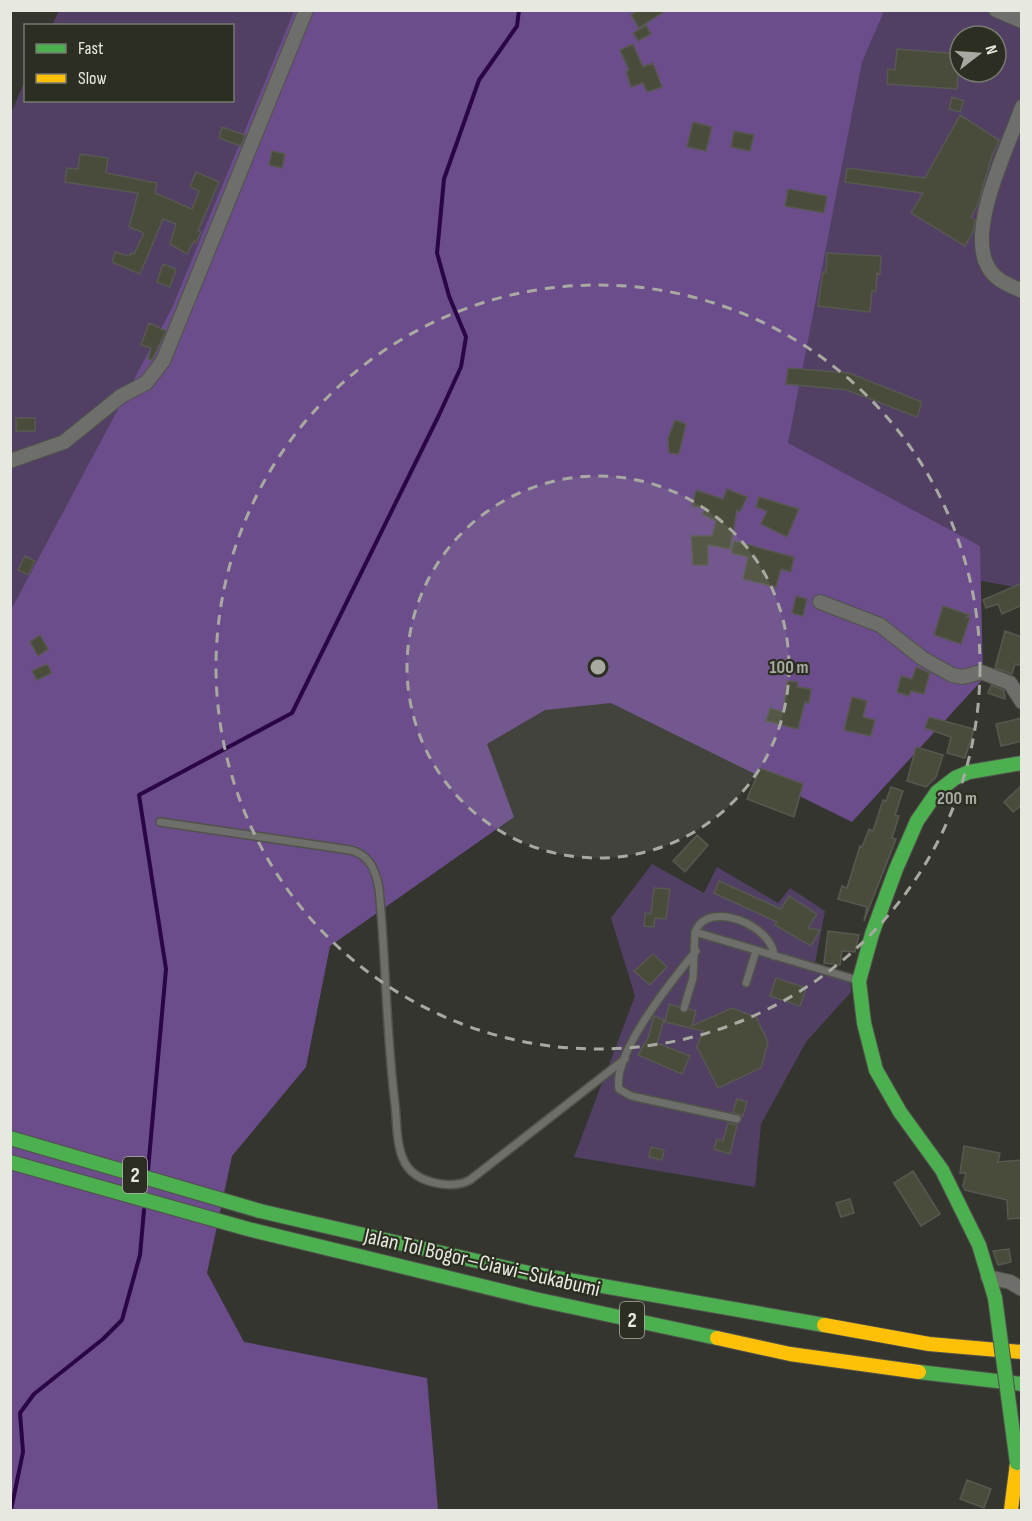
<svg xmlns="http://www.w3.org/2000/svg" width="1032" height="1521" font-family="'Sofia Sans Condensed',sans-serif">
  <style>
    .green { fill: #514064; fill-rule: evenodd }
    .forest { fill: #6c4d8b }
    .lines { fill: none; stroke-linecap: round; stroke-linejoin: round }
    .stream { stroke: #2b0645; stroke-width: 4 }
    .building { fill: #4a4c3b; stroke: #585852; stroke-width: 1.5 }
    .lane-casing { stroke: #50524b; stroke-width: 10 }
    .street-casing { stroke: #50524b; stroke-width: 16 }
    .fast-casing { stroke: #50524b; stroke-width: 16 }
    .slow-casing { stroke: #50524b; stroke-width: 16 }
    .lane { stroke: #6e6f6a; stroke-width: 7 }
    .street { stroke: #6e6f6a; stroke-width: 14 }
    .fast { stroke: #4caf50; stroke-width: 14 }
    .slow { stroke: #ffc107; stroke-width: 14 }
    .fast-bridge-casing { stroke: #50524b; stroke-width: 16; stroke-linecap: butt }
    .fast-bridge { stroke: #4caf50; stroke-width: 14 }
    .ring { fill: none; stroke: #a8aaa2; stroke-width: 3; stroke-dasharray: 10 8 }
    .labels { text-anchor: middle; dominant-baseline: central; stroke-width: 4.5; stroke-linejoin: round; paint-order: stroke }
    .shield { fill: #2b2e21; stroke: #afb1a7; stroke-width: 1.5 }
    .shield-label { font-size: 21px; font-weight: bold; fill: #e7e9e1 }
    .street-label { font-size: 22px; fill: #e7e9e1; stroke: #2b2e21 }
    .centre { fill: #a8aaa2; stroke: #2b2e21; stroke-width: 3 }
    .ring-label { font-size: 18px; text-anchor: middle; font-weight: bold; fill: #a8aaa2; stroke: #2b2e21; stroke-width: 4.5; stroke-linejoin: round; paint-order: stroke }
  </style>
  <rect width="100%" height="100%" fill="#34352e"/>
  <path class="green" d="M 59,11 L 356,11 L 11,620 L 11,113 L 25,81 L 26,100 L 232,100 L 232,26 L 52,25 Z
    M 834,11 L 1021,11 L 1021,588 L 694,530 ZM 960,36 L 996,36 L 996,72 L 960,72 Z
    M 652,864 L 704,893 L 717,867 L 778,903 L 790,888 L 825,911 L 815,963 L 850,975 L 851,992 L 806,1042 L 761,1124 L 755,1187 L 574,1157 L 635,996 L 611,918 Z"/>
  <path class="forest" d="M 294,11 L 884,11 L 862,62 L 788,443 L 980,546 L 983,679 L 852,822 L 611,703 L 545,710 L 487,744 L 514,817 L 330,946 L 306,1067 L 232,1156 L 207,1273 L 244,1342 L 427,1378 L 438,1510 L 11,1510 L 11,610 L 172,308 Z"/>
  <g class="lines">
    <path class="stream" d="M 148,1170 L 166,969 L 139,795 L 292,713 L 439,415 L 461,367 L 466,337 L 449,296 L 437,253 L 444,179 L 479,80 L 517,26 L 519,10
      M 11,1510 L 23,1452 L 20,1413 L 34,1394 L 103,1339 L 122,1320 L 140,1255 L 144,1210"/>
  </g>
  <path class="building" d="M 638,10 L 667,10 L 639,28 L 631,15 Z
    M 646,25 L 651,34 L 638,41 L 633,33 Z
    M 633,44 L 643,67 L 653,63 L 662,87 L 647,92 L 643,83 L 631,87 L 626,71 L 629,70 L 620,50 Z
    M 897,49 L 960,54 L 957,89 L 887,84 L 888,69 L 895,70 Z
    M 952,97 L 964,101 L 960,112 L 949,109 Z
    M 960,115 L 999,140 L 992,156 L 977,206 L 971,217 L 975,220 L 973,232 L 965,246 L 911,213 L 923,193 L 845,182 L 847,168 L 925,178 Z
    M 693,122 L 712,127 L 706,151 L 687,147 Z
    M 222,127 L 245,135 L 241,146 L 219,138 Z
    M 734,131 L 754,135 L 750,151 L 731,147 Z
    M 272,151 L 285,154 L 282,168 L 269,165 Z
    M 80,154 L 108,158 L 106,173 L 157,183 L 155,193 L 192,209 L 199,191 L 190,187 L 196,172 L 219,182 L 198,231 L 201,232 L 196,243 L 194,241 L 187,254 L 170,244 L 176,224 L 163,219 L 140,274 L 112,262 L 115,252 L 129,256 L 131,253 L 134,254 L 144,233 L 129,227 L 138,193 L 65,182 L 67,168 L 78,169 Z
    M 788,189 L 827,196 L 824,213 L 785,206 Z
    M 827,253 L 881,256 L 880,274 L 877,273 L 876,291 L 872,291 L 870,312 L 818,306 L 823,272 L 826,272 Z
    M 163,264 L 176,269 L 170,287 L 157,282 Z
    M 149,323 L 166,331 L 152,360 L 148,359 L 151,348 L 141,345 Z
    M 788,368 L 849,373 L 922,402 L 917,417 L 847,390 L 786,384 Z
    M 16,418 L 35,418 L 35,431 L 16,431 Z
    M 675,420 L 686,424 L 679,454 L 669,453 L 668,438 Z
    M 727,489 L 747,497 L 740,512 L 737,510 L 730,549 L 708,545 L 708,565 L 693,565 L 691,536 L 712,536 L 716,521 L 702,514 L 705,509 L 692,506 L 696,490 L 723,499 Z
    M 759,497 L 799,509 L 787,537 L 761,524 L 767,511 L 756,507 Z
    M 734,541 L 794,557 L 791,572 L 781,569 L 776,587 L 743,579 L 748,557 L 731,553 Z
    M 25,556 L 35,561 L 28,575 L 18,570 Z
    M 1022,583 L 1022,605 L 1002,614 L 998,604 L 986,608 L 983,600 Z
    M 796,596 L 807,599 L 803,616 L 792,613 Z
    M 943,606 L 970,615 L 966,617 L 970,618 L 961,644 L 934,635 Z
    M 1005,631 L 1022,637 L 1022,666 L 1015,664 L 1012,674 L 995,668 Z
    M 40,635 L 48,649 L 38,656 L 30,642 Z
    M 47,664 L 52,673 L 37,680 L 32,671 Z
    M 916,667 L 930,673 L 924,694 L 911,691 L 909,696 L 897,692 L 901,676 L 912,679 Z
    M 787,681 L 798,682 L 797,687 L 811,689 L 809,703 L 805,702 L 798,729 L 766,721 L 770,708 L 783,712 Z
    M 991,685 L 1004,690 L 1005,699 L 988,693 Z
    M 852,697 L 867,701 L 863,717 L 875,720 L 871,736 L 844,730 Z
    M 929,717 L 974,729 L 965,758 L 947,753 L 951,737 L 925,728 Z
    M 1022,718 L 1022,741 L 1001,746 L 996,724 Z
    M 916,747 L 943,755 L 936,777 L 926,787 L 907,781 Z
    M 760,768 L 803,784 L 794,817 L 747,799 Z
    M 1022,785 L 1022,805 L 1013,812 L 1004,802 Z
    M 891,787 L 903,791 L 895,815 L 899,816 L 892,838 L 896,839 L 864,921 L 867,907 L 838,899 L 842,886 L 847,888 L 860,846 L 862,847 L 869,829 L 873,831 L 883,800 L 886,801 Z
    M 697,835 L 708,845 L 685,872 L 673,861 Z
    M 719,881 L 781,909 L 789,896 L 817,914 L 808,928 L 820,930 L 811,946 L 775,925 L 777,922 L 714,893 Z
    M 654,888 L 670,889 L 666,919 L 655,918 L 654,927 L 644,926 L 645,913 L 651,914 Z
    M 828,931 L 859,935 L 855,952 L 842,951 L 840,965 L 824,963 Z
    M 653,954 L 667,967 L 650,985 L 634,971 Z
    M 776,978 L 806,988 L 800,1006 L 770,996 Z
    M 669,1004 L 679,1007 L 683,1013 L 689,1009 L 696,1011 L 692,1026 L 732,1008 L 756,1017 L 768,1042 L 761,1068 L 718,1088 L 697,1047 L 703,1031 L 665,1022 Z
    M 654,1016 L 664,1020 L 657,1043 L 690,1056 L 682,1074 L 638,1055 L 648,1038 Z
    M 737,1099 L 747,1102 L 743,1116 L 733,1112 Z
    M 728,1123 L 737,1125 L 730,1154 L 714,1149 L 717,1139 L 723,1141 Z
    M 964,1146 L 1000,1153 L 998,1162 L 1022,1160 L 1022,1218 L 1008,1219 L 1007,1200 L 965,1190 L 963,1186 L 966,1173 L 960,1173 Z
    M 651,1147 L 664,1150 L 662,1160 L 649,1157 Z
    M 913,1171 L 940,1214 L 921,1226 L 894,1183 Z
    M 850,1199 L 854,1213 L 841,1217 L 836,1203 Z
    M 1009,1249 L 1011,1262 L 998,1265 L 993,1251 Z
    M 967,1480 L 991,1489 L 984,1508 L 960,1499 Z"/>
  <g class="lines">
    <g class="lane-casing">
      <path id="lane" d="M 160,822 L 350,850 C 369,854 376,870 379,889 C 386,960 386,1032 395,1104 C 397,1122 396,1147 405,1163 C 416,1183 451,1190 470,1180 L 625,1059
        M 695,932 C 708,898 773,926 774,956
        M 696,951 C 673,979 612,1054 619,1089 L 631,1096 L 737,1119
        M 746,983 L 756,951
        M 684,1008 L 693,978 L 695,932 L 857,980"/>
    </g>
    <g class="street-casing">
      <path id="street" d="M 996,10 L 1022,21
        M 1022,107 C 1009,145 966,229 988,267 C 995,280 1009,285 1022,291
        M 10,461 L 64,442 L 121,396 L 146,383 L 163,361 L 306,10
        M 820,602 L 880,625 L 922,658 L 952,675 L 963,677 L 981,672 L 1010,683 L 1022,702
        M 988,1277 L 1010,1282 L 1022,1289"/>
    </g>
    <g class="fast-casing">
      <path id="fast" d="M 10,1138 L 260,1211 L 529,1273 L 824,1325
        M 10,1162 L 248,1229 L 535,1299 L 717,1338
        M 995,1298 L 979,1245 L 942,1170 L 900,1112 L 876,1070 L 864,1023 L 859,981 L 872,934 L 896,869 L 917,821 L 937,792 L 955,778 L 969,772 L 1022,763
        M 919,1372 L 1022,1384"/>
    </g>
    <g class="slow-casing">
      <path id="slow" d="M 824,1325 L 929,1344 L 1022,1352
        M 717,1338 L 790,1354 L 919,1372
        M 1011,1510 L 1017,1463"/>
    </g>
    <use href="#lane" class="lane"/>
    <use href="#street" class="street"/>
    <use href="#fast" class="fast"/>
    <use href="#slow" class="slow"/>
    <g class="fast-bridge-casing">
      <path id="fast-bridge" d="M 995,1298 L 1017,1463"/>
    </g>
    <use href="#fast-bridge" class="fast-bridge"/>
  </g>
  <circle cx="598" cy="667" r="191" fill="#a8aaa2" fill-opacity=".12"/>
  <g class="ring">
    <circle cx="598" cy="667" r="191"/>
    <circle cx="598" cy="667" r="382"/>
  </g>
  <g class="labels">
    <g class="shield">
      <rect x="123" y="1157" width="24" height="36" rx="4.5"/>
      <rect x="620" y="1302" width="24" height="36" rx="4.5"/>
    </g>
    <g class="shield-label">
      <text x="135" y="1175">2</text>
      <text x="632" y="1320">2</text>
    </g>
    <g class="street-label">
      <text transform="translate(482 1263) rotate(13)">Jalan Tol Bogor–Ciawi–Sukabumi</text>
    </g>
  </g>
  <circle cx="598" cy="667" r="9" class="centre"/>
  <g class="ring-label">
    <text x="789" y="673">100 m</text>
    <text x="957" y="804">200 m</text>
  </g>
  <rect width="1032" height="1521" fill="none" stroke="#e7e9e1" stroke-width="24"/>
  <rect x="24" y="24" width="210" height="78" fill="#2b2e21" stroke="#76796e" stroke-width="1.5"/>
  <rect x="36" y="44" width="30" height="9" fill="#4caf50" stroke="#76796e" stroke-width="1.5"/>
  <text x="78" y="54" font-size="18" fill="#e7e9e1">Fast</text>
  <rect x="36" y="74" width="30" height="9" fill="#ffc107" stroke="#76796e" stroke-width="1.5"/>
  <text x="78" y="84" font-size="18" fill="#e7e9e1">Slow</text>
  <g transform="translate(978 54) rotate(73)"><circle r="28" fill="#2b2e21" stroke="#76796e" stroke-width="1.5"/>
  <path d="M0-4.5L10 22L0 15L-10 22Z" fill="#a8aaa2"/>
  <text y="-9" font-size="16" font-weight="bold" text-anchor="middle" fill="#e7e9e1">N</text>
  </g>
</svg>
